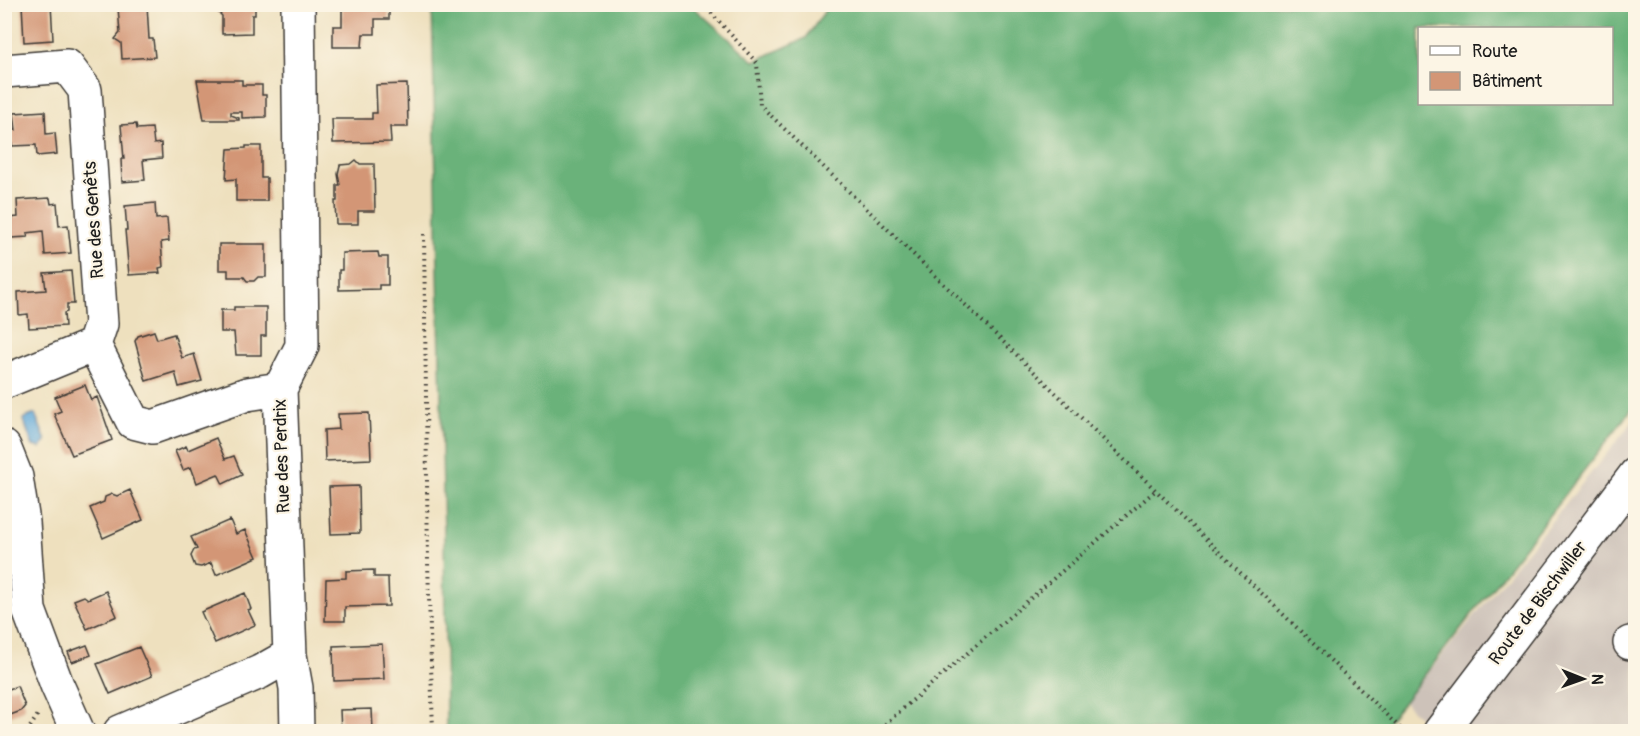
<svg xmlns="http://www.w3.org/2000/svg" width="1640" height="736" font-family="Pangolin,sans-serif">
  <style>
    .industrial { fill: #cdc2b9 }
    .forest { fill: #6ab27a; stroke: #43674b; stroke-width: 1.5; fill-rule: evenodd }
    .water { fill: #64aada; stroke: #40637b; stroke-width: 1.5 }
    .building { fill: #d39676 }
    .lines { fill: none; stroke-linecap: round; stroke-linejoin: round }
    .minor-casing { stroke: #3c3934; stroke-width: 36 }
    .path { stroke: #3c3934; stroke-width: 4; stroke-dasharray: 1.5 4.5; stroke-linecap: butt }
    .minor { stroke: #fff; stroke-width: 33 }
    .labels { text-anchor: middle; dominant-baseline: central; stroke-width: 4.5; stroke-linejoin: round; paint-order: stroke }
    .street-label { font-size: 18px; fill: #1c1c1c; stroke: #fcf5e5 }
  </style>
  <rect width="100%" height="100%" fill="#fcf5e5"/>
  <filter id="ink" filterUnits="userSpaceOnUse"><feTurbulence type="fractalNoise" baseFrequency=".0167" numOctaves="2"/><feDisplacementMap in="SourceGraphic" scale="12" xChannelSelector="R" yChannelSelector="G"/><feConvolveMatrix kernelMatrix="1 2 1 2 8 2 1 2 1" color-interpolation-filters="sRGB"/></filter>
  <filter id="wash" filterUnits="userSpaceOnUse"><feTurbulence type="fractalNoise" baseFrequency=".008" numOctaves="4" result="noise"/><feDisplacementMap in="SourceGraphic" scale="24" xChannelSelector="R" yChannelSelector="G"/><feGaussianBlur stdDeviation="1.35" result="paint"/><feColorMatrix in="noise" values="0 0 0 0 0 0 0 0 0 0 0 0 0 0 0 0 0 1.4 0 .05"/><feComposite in="paint" operator="in"/></filter>
  <g filter="url(#wash)">
    <rect width="100%" height="100%" fill="#eee0be"/>
    <path class="industrial" d="M 1635,419 L 1635,731 L 1433,731 L 1404,702 Z"/>
    <path class="forest" d="M 432,5 L 691,5 L 754,61 L 806,38 L 829,5 L 1635,5 L 1635,405 L 1381,731 L 446,731 L 444,536 ZM 1420,28 L 1612,28 L 1612,104 L 1420,104 Z"/>
    <path class="water" d="M 35,414 L 46,441 L 41,448 L 33,446 L 23,419 Z"/>
    <g id="blocks">
      <path class="building" d="M 22,4 L 51,4 L 53,40 L 24,42 Z
        M 214,4 L 263,4 L 263,6 L 255,7 L 255,15 L 252,15 L 252,33 L 222,34 L 222,16 L 214,8 Z
        M 342,4 L 389,6 L 389,19 L 375,19 L 375,34 L 363,34 L 362,47 L 333,47 L 333,26 L 342,26 Z
        M 147,5 L 149,39 L 153,39 L 155,57 L 122,59 L 121,43 L 115,39 L 120,33 L 118,7 Z
        M 197,80 L 242,80 L 242,85 L 262,85 L 262,95 L 266,95 L 266,117 L 242,118 L 242,112 L 231,112 L 231,115 L 239,118 L 239,120 L 204,120 Z
        M 407,84 L 408,127 L 390,127 L 391,142 L 333,143 L 332,119 L 372,119 L 372,113 L 377,113 L 376,85 Z
        M 45,111 L 46,134 L 55,133 L 57,154 L 37,156 L 36,145 L 12,146 L 11,130 L 16,130 L 14,113 Z
        M 136,124 L 137,129 L 152,128 L 154,144 L 161,143 L 162,158 L 143,160 L 145,180 L 122,182 L 121,159 L 124,159 L 121,125 Z
        M 246,146 L 261,146 L 261,178 L 267,178 L 267,201 L 236,201 L 236,179 L 226,180 L 228,149 L 246,148 Z
        M 356,160 L 360,164 L 374,164 L 375,211 L 358,211 L 358,224 L 336,224 L 335,201 L 337,201 L 337,185 L 340,185 L 338,174 L 340,165 L 351,164 Z
        M 50,198 L 51,204 L 57,203 L 59,226 L 68,225 L 71,253 L 45,255 L 43,231 L 27,233 L 28,237 L 11,238 L 9,218 L 18,217 L 17,200 Z
        M 155,203 L 156,219 L 167,218 L 169,241 L 161,242 L 163,267 L 159,268 L 160,273 L 129,275 L 125,230 L 127,230 L 125,206 Z
        M 219,244 L 266,244 L 266,277 L 258,277 L 254,281 L 247,281 L 244,277 L 228,277 L 228,270 L 219,270 Z
        M 378,252 L 379,257 L 388,257 L 388,285 L 379,285 L 379,289 L 339,290 L 339,270 L 342,270 L 342,253 Z
        M 71,271 L 74,304 L 67,304 L 67,312 L 64,313 L 65,326 L 29,328 L 28,314 L 19,315 L 18,292 L 46,290 L 44,273 Z
        M 234,307 L 266,307 L 266,336 L 261,336 L 261,355 L 236,355 L 234,332 L 221,332 L 221,310 L 234,310 Z
        M 154,331 L 157,339 L 174,334 L 182,358 L 194,354 L 202,381 L 179,387 L 175,372 L 146,381 L 135,341 L 138,336 Z
        M 85,385 L 91,400 L 97,397 L 112,440 L 72,455 L 54,414 L 61,411 L 55,397 Z
        M 369,413 L 371,459 L 325,461 L 324,430 L 339,429 L 338,414 Z
        M 216,438 L 225,459 L 234,456 L 242,475 L 223,484 L 218,474 L 197,483 L 191,467 L 183,470 L 175,451 L 186,446 L 188,450 Z
        M 359,486 L 360,533 L 331,534 L 329,487 Z
        M 130,490 L 143,520 L 103,538 L 90,508 L 104,502 L 105,497 L 112,494 L 117,496 Z
        M 230,520 L 236,534 L 245,530 L 257,557 L 216,575 L 211,563 L 201,567 L 195,566 L 191,556 L 194,550 L 197,549 L 191,537 Z
        M 374,570 L 374,577 L 388,577 L 389,606 L 345,607 L 345,621 L 325,621 L 326,579 L 346,578 L 346,571 Z
        M 106,591 L 117,616 L 87,629 L 74,600 L 84,596 L 88,599 Z
        M 245,593 L 251,609 L 248,610 L 255,625 L 215,643 L 201,612 Z
        M 382,644 L 384,679 L 334,681 L 333,646 Z
        M 87,645 L 91,655 L 72,662 L 68,652 Z
        M 139,647 L 152,676 L 110,694 L 97,664 Z
        M 4,678 L 9,689 L 17,686 L 25,706 L 21,711 L 5,717 Z
        M 372,709 L 373,732 L 341,732 L 340,710 Z"/>
    </g>
  </g>
  <g filter="url(#ink)">
    <use href="#blocks" fill-opacity="0" stroke="#3c3934" stroke-width="1.5"/>
    <g class="lines">
      <g class="minor-casing">
        <path id="minor" d="M 4,71 L 67,66 L 85,90 L 101,324 L 94,345 L 4,382
          M 94,345 L 133,422 L 153,427 L 247,394 L 280,389
          M 4,447 L 16,477 L 23,522 L 29,610 L 57,685 L 78,732
          M 1630,643 L 1636,642
          M 290,655 L 296,688 L 297,732
          M 120,732 L 260,672 L 290,655 L 280,389 L 302,346 L 298,4
          M 1440,732 L 1636,474"/>
      </g>
      <path class="path" d="M 703,4 L 757,63 L 760,105 L 1404,732
        M 424,234 L 428,562 L 433,732
        M 27,732 L 39,713
        M 876,732 L 1156,490"/>
      <use href="#minor" class="minor"/>
    </g>
  </g>
  <g class="labels">
    <g class="street-label">
      <text transform="translate(94 220) rotate(-94)">Rue des Genêts</text>
      <text transform="translate(282 456) rotate(-92)">Rue des Perdrix</text>
      <text transform="translate(1538 603) rotate(-53)">Route de Bischwiller</text>
    </g>
  </g>
  <rect width="1640" height="736" fill="none" stroke="#fcf5e5" stroke-width="24"/>
  <rect x="1418" y="27" width="195" height="78" fill="#fcf5e5" stroke="#a29e95" stroke-width="1.5"/>
  <rect x="1430" y="46" width="30" height="9" fill="#ffffff" stroke="#a29e95" stroke-width="1.5"/>
  <text x="1472" y="57" font-size="18" fill="#1c1c1c">Route</text>
  <rect x="1430" y="72" width="30" height="18" fill="#d39676" stroke="#a29e95" stroke-width="1.5"/>
  <text x="1472" y="87" font-size="18" fill="#1c1c1c">Bâtiment</text>
  <g transform="translate(1583 679) rotate(91)" stroke="#fcf5e5" stroke-width="4.5" paint-order="stroke">
  <path d="M0-4.5L10 22L0 15L-10 22Z" fill="#1c1c1c"/>
  <text y="-9" font-size="16" font-weight="bold" text-anchor="middle" fill="#1c1c1c">N</text>
  </g>
</svg>
